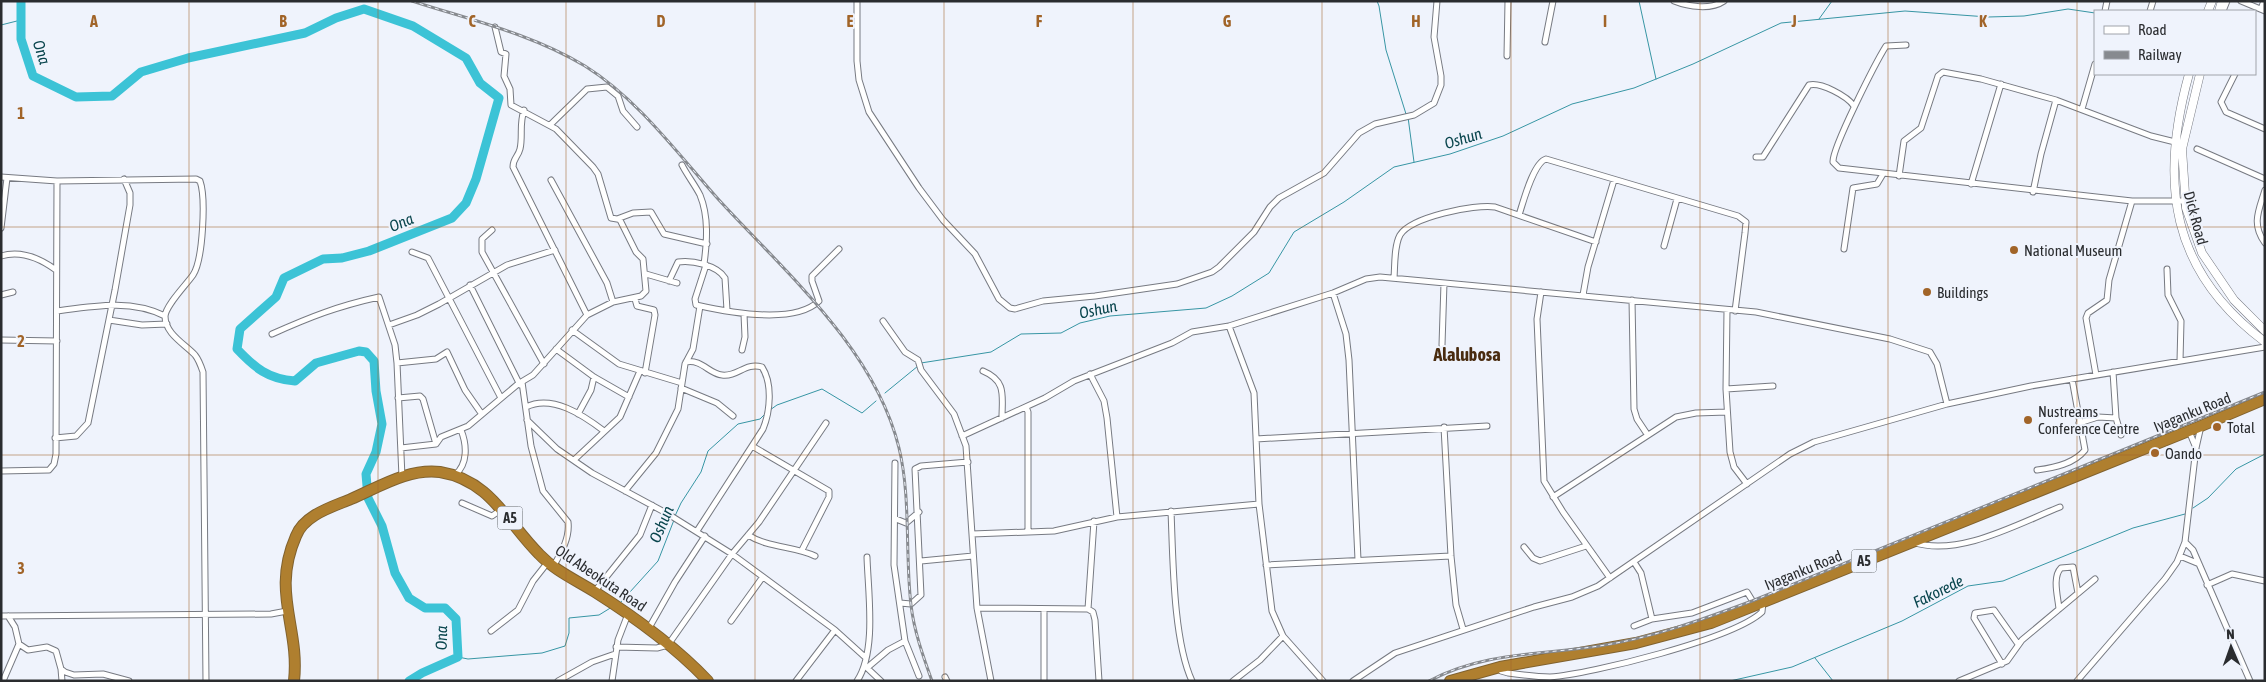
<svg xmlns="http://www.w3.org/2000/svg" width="2266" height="682" font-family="'Asap Condensed',sans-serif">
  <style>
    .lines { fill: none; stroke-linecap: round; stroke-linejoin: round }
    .stream { stroke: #3796a4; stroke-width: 1 }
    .river { stroke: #3cc3d6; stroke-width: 9 }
    .street-casing { stroke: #777a82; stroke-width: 7 }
    .secondary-casing { stroke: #777a82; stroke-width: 9 }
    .highway-casing { stroke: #80622f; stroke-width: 12 }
    .street { stroke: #fff; stroke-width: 5 }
    .secondary { stroke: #fff; stroke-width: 8 }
    .highway { stroke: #af7f2f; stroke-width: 10 }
    .rail-casing { stroke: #878a8f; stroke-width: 3 }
    .rail { stroke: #eff3fc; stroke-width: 1; stroke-dasharray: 4; stroke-linecap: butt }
    .grid { fill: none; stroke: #a16428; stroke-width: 1; stroke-opacity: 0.55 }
    .poi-dot { fill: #a16428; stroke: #eff3fc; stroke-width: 2 }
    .labels { text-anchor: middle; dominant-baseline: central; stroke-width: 4; stroke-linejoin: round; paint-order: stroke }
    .shield { fill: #eff3fc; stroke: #65686c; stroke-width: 1 }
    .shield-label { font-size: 14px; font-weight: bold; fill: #2a2c2f }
    .street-label { font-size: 15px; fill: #2a2c2f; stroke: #eff3fc }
    .poi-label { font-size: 15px; fill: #2a2c2f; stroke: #eff3fc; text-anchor: start }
    .water-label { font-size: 16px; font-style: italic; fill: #09454d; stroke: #eff3fc }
    .quarter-label { font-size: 18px; font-weight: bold; fill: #492b0f; stroke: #eff3fc }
    .grid-label { font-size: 16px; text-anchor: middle; font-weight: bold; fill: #a16428; stroke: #eff3fc; stroke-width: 4; stroke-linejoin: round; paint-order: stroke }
  </style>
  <rect width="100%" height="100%" fill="#eff3fc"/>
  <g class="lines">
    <path class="stream" d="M 1377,1 L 1379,6 L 1386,50 L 1406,114
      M 1639,1 L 1656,79
      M 1819,19 L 1832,1
      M 1,25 L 21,20
      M 1408,117 L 1414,162
      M 921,363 L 991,352 L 1021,334 L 1061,333 L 1080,323 L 1110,316 L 1206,308 L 1232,296 L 1269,273 L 1294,232 L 1344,202 L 1394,167 L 1450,154 L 1503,136 L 1572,104 L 1634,88 L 1693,64 L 1781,23 L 1905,11 L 1988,17 L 2024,16 L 2068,9 L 2095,13
      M 885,393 L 918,366
      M 770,410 L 777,405 L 822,389 L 862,413 L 876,401
      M 2193,508 L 2208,498 L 2236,469 L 2265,454
      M 675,516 L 681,503 L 701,472 L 708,451 L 738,424 L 760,419 L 765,414
      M 620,603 L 658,561 L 674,520
      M 458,657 L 468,659 L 542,653 L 565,646 L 569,633 L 569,618 L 599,615 L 612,607
      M 1815,658 L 1833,681
      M 1730,681 L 1792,667 L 1902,621 L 1968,586 L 2003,581 L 2133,528 L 2185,514"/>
    <path class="river" d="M 21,1 L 21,39 L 33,76 L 76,97 L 112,96 L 141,72 L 188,58 L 305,33 L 336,18 L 364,9 L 413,26 L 466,58 L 480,83 L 499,98 L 476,179 L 466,203 L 452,218 L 369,251 L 342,258 L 323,259 L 284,278 L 276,297 L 240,329 L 237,349 C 255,368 268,379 295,381 L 316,363 L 359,351 L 366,352 L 374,361 L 376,391 L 382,424 L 376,452 L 366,474 L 368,498 L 382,526 L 395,573 L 409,598 L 425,608 L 445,608 L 456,619 L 458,657 L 422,673 L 409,681"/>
    <g class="street-casing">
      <path id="street" d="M 857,1 L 857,61 L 859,80 L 869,112 L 919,188 L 943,220 L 975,254 L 999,299 L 1010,308 L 1015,309 L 1043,301 L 1095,296 L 1177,284 L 1212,272 L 1219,267 L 1254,232 L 1270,207 L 1279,198 L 1324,173 L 1359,133 L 1375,124 L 1414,115 L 1434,103 L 1441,85 L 1441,76 L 1434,37 L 1437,1
        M 1674,1 C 1689,7 1711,10 1724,1
        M 2241,1 L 2265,11
        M 2261,9 L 2264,1
        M 2105,11 L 2107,1
        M 2150,11 L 2153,1
        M 2223,11 L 2227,1
        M 495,27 L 501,52 L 506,54 L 504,76 L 510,89 L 511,105 L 556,129 L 593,167 L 598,174 L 611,218 L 617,219 L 633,213 L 651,212 L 664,234 L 707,244
        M 1545,42 L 1553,1
        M 1906,45 L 1886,46 C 1876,62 1832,148 1833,162 L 1839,168 L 2132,201 L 2184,201
        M 1507,56 L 1508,1
        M 2235,74 L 2221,102 L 2226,112 L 2265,129
        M 2082,109 L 2095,64
        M 524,110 C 519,125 523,136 520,149 C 518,157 513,158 513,167 L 587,315
        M 550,125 L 587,89 L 607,87 L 618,96 L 623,111 L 637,127
        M 2197,149 L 2265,179
        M 1756,157 L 1763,157 L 1809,85 C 1821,82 1847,96 1854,106
        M 682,165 C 687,175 695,185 700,195 C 709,217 707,242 704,264
        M 1899,176 L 1904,141 L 1921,128 L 1938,76 L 1943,72 L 1981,79 L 2056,100 L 2151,136 L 2175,142
        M 1,177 L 57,181 L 196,179 L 200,181 C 206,198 203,260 193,275 C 186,285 166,305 165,316 C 165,334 185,344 195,355 C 199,360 201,366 203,372 L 206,681
        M 551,180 L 607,283 L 613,302
        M 1971,184 L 2001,84
        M 2265,190 C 2259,210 2251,224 2265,243
        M 2033,192 L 2041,154 L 2056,100
        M 1519,215 C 1523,203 1533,163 1546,159 L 1738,216 L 1746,222 L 1745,233 L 1735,311
        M 1,228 L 7,178
        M 492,230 L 482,239 L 482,252 L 544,364
        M 1664,246 L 1677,199
        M 1844,249 L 1853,188 L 1877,184 L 1883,174
        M 412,252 L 428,258 L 501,398
        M 1,256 C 21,250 41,259 56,270
        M 706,265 L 695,299 L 696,305 C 727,312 794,325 819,301 L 812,281 L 812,276 L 839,249
        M 2167,269 L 2168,295 L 2181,321 L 2180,361
        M 646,274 L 677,283
        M 1394,278 C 1395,265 1394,246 1400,235 C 1411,217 1474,204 1495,207 L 1596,242
        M 669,281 L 678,262 C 692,260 717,265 725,278 L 727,310
        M 470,285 L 520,385
        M 1541,292 L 1537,319 L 1544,481 L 1563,512 L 1610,578
        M 1333,293 L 1346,334 L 1349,360 L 1358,560
        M 1,295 L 13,292
        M 1583,295 L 1588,267 L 1614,180
        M 635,299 L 637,306 L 654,310 L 655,315 L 645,373
        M 1632,300 L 1634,409 L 1637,419 L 1647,434
        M 1727,310 L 1726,389 L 1730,452 L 1734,467 L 1747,484
        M 57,311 C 94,306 131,299 165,316
        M 109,320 L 142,325 L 167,324
        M 883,321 L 905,352 L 918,360 L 921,370 L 954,414 L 966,446 L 977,608 L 991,681
        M 389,325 L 417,315 L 439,304 L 507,265 L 555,250
        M 1229,326 L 1254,393 L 1259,504 L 1272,611 L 1283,636 L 1323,681
        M 572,330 L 619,364 L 682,383
        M 272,334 C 310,317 338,306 379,297 L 395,345 L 397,363 L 402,477
        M 1,340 L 57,341
        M 1442,345 L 1444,283
        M 556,349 L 594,377 L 629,397
        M 742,350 L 745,337 L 744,314
        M 686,362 C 702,359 709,374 722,375 C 738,377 745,362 762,367 C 773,384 770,412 763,429 L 697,531
        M 397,363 L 436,359 L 447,352 L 465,390 L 481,413
        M 983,371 C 1007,381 1002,396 1002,418
        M 2113,372 L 2116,418 L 2121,435
        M 1090,374 L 1104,401 L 1107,418 L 1117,517
        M 2096,375 L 2086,318 L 2088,313 L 2107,300 L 2109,280 L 2132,201
        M 522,382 L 531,446 L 543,491 L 568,522 C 570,538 561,553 553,567
        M 681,388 L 717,403 L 733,416
        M 1726,389 L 1773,386
        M 398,398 L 420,396 L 423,399 L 436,444
        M 526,407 C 552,394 583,415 604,431
        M 1026,407 L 1028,412 L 1028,532
        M 578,414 L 591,390 L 594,377
        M 527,420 L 557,449 L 592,473 L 668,514 L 732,554 L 835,630 L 866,658
        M 2079,423 L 2098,417 L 2116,418
        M 1444,427 L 1451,556 L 1456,605 L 1463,629
        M 2189,431 L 2196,448
        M 962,436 L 1045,398 L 1074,381 L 1172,343 L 1192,332 L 1229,326 L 1333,293 L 1366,279 L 1380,277 L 1756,312 L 1890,339 L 1930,352 L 1937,364 L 1947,404
        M 55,438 L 76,436 L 88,423 L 115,290 L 130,205 L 130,193 L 124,179
        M 1256,439 L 1487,426
        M 752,446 L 829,491 L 829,497 L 802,550
        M 401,448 L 436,444 L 441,437 L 468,426 L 518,384 L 533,375 L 587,315 L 613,302 L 641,296 L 646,291 L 643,259 L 636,252 L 620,220 L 617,219
        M 574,460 L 620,417 L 640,371
        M 895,463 L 894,565 L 905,641 L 919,676
        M 2037,470 C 2054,468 2074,464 2085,450 L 2072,379
        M 1,471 L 49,470 L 54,464 L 56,454 L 57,181
        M 455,475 C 468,464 467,445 461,430
        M 625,491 L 656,453 L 678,409 L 685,364 L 693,349 L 700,306
        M 1553,497 L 1676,417 L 1696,413 L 1727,412
        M 462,503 L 492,516 L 502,509
        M 1171,511 C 1173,557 1173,640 1192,681
        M 896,519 L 906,523 L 919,512
        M 1094,521 L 1088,609 L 1093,612 L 1095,620 L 1099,681
        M 972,534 L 1054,531 L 1117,517 L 1259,504
        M 748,535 C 768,548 794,546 815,556
        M 2185,542 L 2193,550 L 2250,681
        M 1915,543 C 1961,556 2017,524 2060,507
        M 1524,547 L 1533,558 L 1540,561 L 1586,546
        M 2180,556 L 2197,563
        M 921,561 L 973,556
        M 1634,562 L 1641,573 L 1652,619
        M 1266,565 L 1451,556
        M 2207,585 L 2232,574 L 2265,581
        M 595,591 L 640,535 L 652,505
        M 900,603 L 911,604 L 921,595 L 915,469 L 921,466 L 968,462
        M 977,608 L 1088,609
        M 2059,609 C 2058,597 2052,577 2061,568 L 2073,567 L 2078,593
        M 1,616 L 271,614 L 287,611
        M 8,616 L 15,627 L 19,644 L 28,650 L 47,647 L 56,651 L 61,669 L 65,672 L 74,675 L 103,674 L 129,681
        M 731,621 L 762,578
        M 1634,626 L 1652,619 L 1692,613 L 1747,592 L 1755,605
        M 649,628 L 675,582 L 705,536
        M 491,631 L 518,610 L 533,581 L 548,562
        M 616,647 L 657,648 L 668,645 L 732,554 L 759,522 L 826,423
        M 2002,664 L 1974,618 L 1975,613 L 1994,610 L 2018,644
        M 865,666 L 881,681
        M 868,667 L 888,650 L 905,641
        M 1500,668 L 1501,671 L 1508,673 C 1522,675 1536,677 1550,677 C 1591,674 1733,639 1762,612 L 1763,602
        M 61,669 L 62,681
        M 945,677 L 947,681
        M 3,681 L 19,644
        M 558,681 L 592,662 L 615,654
        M 612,681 L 618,640 L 628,614
        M 796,681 L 835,630
        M 857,681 C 877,651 868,592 867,557
        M 1044,681 L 1044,609
        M 1233,681 L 1260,660 L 1283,636
        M 1353,681 L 1395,653 L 1534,607 L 1572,597 L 1598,586 L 1790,454 L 1814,442 L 1947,404 L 2031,386 L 2265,347
        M 1959,681 L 2007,661 L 2022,640 L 2095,579
        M 2077,681 L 2165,579 L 2177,562 L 2185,542 L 2196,448 L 2201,426"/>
    </g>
    <g class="secondary-casing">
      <path id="secondary" d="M 2208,11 L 2212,1
        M 2219,11 L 2222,1
        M 2189,74 C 2159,182 2170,271 2265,342
        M 2200,74 L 2182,149 L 2186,208 L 2202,253 L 2234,300 L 2265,331"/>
    </g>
    <g class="highway-casing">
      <path id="highway" d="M 294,681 C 300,627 271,593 296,536 C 304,515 332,507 351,499 C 379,487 409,468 440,472 C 490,480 507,522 539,554 C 555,571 576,580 595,592 C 636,618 675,646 708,681
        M 1450,681 L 1500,667 L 1636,643 L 1711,623 L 2201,426 L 2265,399"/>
    </g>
    <use href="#street" class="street"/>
    <use href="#secondary" class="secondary"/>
    <use href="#highway" class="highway"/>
    <g class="rail-casing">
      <path id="rail" d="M 412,1 C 471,20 532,34 585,66 C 638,99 678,154 719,200 C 785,272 875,349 899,448 C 911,497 905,554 911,605 C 914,631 923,656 932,681
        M 1429,681 C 1484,652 1539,655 1599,646 C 1652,638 1701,620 1752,601 L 2265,392"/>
    </g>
    <use href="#rail" class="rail"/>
  </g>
  <path class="grid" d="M 189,1 L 189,681M 378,1 L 378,681M 566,1 L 566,681M 755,1 L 755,681M 944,1 L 944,681M 1133,1 L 1133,681M 1322,1 L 1322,681M 1511,1 L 1511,681M 1700,1 L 1700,681M 1888,1 L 1888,681M 2077,1 L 2077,681M 1,227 L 2265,227M 1,455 L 2265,455"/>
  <g class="poi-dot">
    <circle cx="2014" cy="250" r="5"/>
    <circle cx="1927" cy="292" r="5"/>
    <circle cx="2028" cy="420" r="5"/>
    <circle cx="2217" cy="427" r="5"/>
    <circle cx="2155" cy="453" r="5"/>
  </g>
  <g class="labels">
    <g class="shield">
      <rect x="497.5" y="506.5" width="25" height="23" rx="4"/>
      <rect x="1851.5" y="549.5" width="25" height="23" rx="4"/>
    </g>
    <g class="shield-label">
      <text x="510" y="518">A5</text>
      <text x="1864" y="561">A5</text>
    </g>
    <g class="street-label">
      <text transform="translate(2196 218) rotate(75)">Dick Road</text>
      <text transform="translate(2192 412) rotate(-22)">Iyaganku Road</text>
      <text transform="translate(1803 570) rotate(-22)">Iyaganku Road</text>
      <text transform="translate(601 578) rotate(34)">Old Abeokuta Road</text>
    </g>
    <g class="poi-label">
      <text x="2024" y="250">National Museum</text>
      <text x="1937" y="292">Buildings</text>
      <text x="2038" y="411">Nustreams<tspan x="2038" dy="17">Conference Centre</tspan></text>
      <text x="2227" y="427">Total</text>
      <text x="2165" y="453">Oando</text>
    </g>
    <g class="water-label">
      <text transform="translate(42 52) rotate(72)">Ona</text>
      <text transform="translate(1463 138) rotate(-17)">Oshun</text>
      <text transform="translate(401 222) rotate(-22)">Ona</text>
      <text transform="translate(1098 309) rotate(-12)">Oshun</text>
      <text transform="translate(661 524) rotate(-67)">Oshun</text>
      <text transform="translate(1938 591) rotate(-26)">Fakorede</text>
      <text transform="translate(441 638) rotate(-89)">Ona</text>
    </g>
    <g class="quarter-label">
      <text x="1467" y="354">Alalubosa</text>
    </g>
  </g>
  <g class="grid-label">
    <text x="94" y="27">A</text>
    <text x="283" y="27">B</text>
    <text x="472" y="27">C</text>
    <text x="661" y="27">D</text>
    <text x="850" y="27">E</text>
    <text x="1039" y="27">F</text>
    <text x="1227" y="27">G</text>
    <text x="1416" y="27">H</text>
    <text x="1605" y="27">I</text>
    <text x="1794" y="27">J</text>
    <text x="1983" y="27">K</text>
    <text x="21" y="119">1</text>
    <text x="21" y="347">2</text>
    <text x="21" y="574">3</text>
  </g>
  <rect width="2266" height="682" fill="none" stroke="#2a2c2f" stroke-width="5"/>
  <rect x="2094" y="10" width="162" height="65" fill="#eff3fc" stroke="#a0a3aa"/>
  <rect x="2104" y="26" width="25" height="8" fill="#ffffff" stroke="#a0a3aa"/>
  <text x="2138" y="35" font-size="15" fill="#2a2c2f">Road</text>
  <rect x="2104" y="51" width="25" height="8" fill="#878a8f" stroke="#a0a3aa"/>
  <text x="2138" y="60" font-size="15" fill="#2a2c2f">Railway</text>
  <g transform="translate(2231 647) rotate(358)" stroke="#eff3fc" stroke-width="4" paint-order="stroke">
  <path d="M0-4L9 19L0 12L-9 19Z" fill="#2a2c2f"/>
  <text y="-8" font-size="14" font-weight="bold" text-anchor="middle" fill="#2a2c2f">N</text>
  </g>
</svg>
